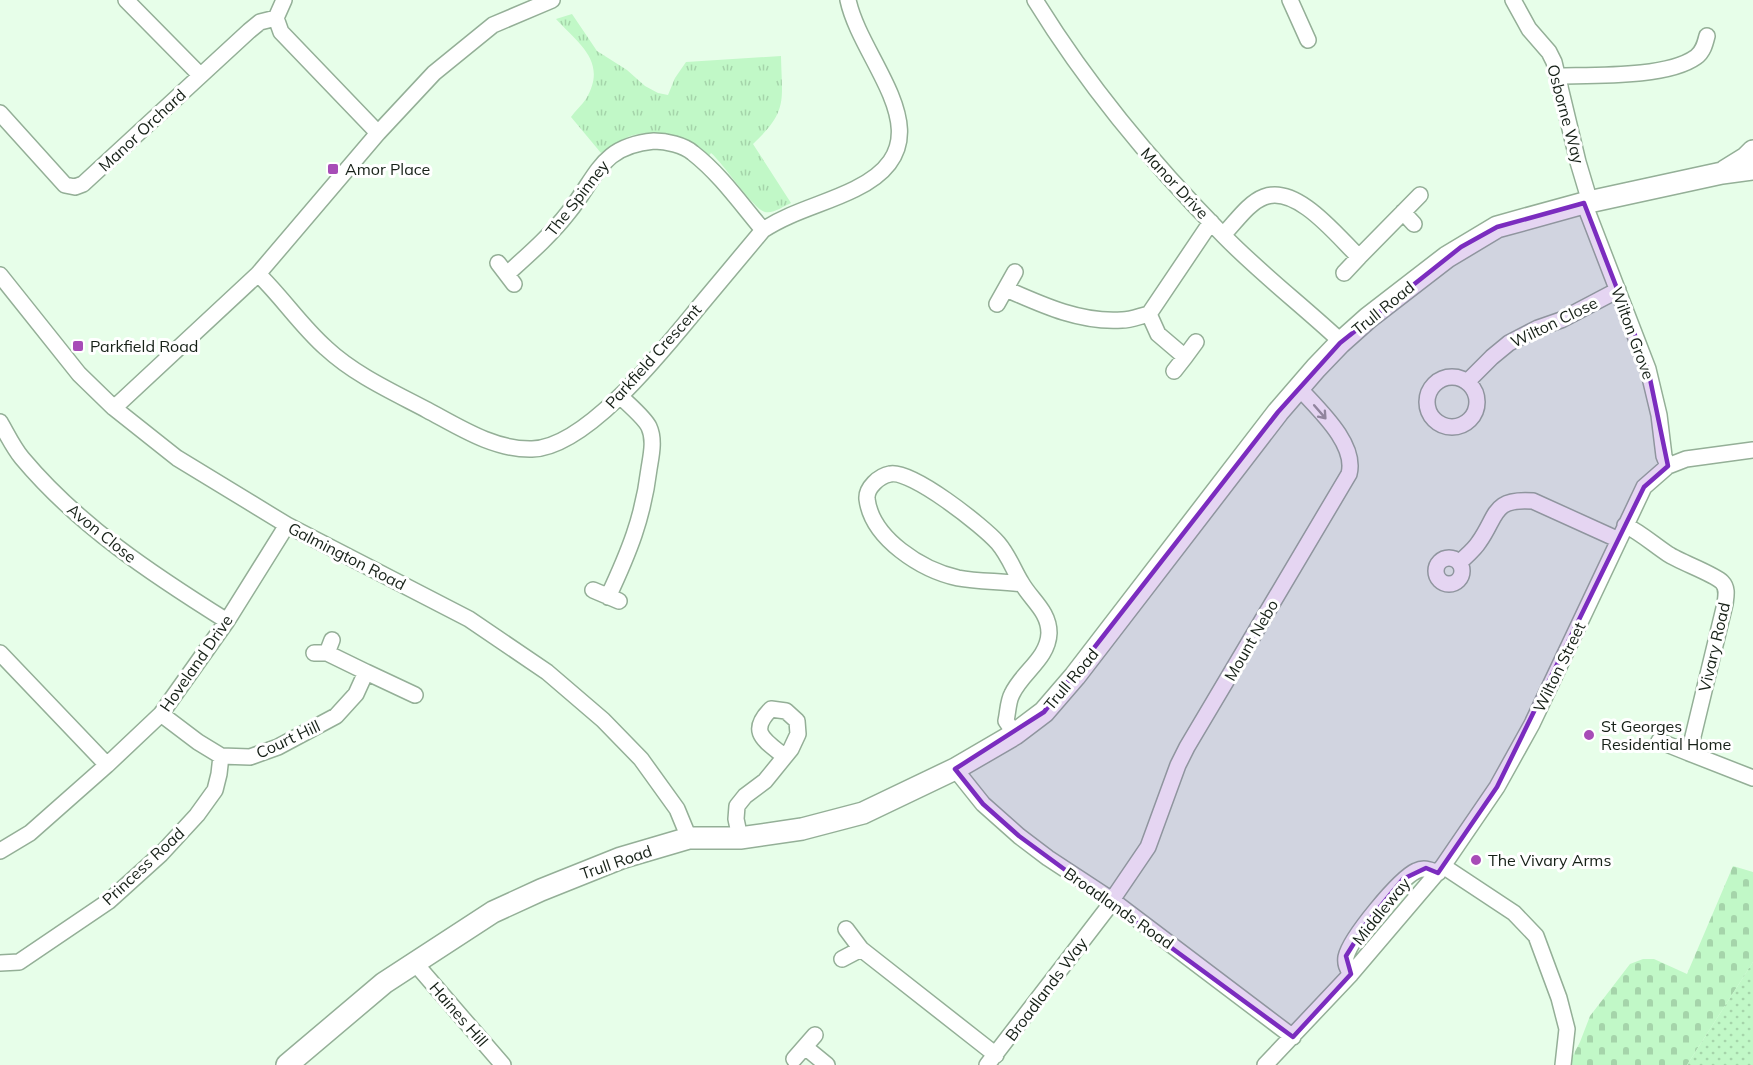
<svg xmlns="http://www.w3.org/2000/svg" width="1753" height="1065" font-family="Mulish,sans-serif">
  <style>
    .grass { fill: url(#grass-tufts) }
    .cemetery { fill: url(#cemetery-stones) }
    .garden { fill: url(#garden-dots) }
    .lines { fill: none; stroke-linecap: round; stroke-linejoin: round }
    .street-casing { stroke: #94af97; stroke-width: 18 }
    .secondary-casing { stroke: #94af97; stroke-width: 24 }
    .street { stroke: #fff; stroke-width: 15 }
    .secondary { stroke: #fff; stroke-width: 21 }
    .oneway { stroke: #969b97 }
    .marked { fill: #7b2cbf; fill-opacity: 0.2; stroke: #7b2cbf; stroke-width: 4.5; stroke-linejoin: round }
    .poi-dot { fill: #a74cb7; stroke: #fff; stroke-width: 2 }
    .labels { text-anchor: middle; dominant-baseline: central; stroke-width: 6; stroke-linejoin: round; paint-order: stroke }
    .street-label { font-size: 16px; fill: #162017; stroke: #fff }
    .poi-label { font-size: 16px; fill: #162017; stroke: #fff; text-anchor: start }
  </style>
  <defs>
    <pattern id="grass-tufts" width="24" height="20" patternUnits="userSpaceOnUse" patternTransform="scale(1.5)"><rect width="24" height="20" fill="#c1f8c7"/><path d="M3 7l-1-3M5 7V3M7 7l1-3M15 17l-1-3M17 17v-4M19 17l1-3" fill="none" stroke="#a5d4aa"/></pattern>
    <pattern id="cemetery-stones" width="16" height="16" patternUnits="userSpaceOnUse" patternTransform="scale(1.5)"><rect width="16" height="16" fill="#c1f8c7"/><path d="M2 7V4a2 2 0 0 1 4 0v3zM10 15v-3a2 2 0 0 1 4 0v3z" fill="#a5d4aa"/></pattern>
    <pattern id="garden-dots" width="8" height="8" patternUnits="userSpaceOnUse" patternTransform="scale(1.5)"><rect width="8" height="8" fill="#c1f8c7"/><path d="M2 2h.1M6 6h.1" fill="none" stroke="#a5d4aa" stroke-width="1.8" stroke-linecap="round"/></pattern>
  </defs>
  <rect width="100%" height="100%" fill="#e7fee9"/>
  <path class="grass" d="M 572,14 L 597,51 L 627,70 L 645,86 L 658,93 L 668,95 L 675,78 L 686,62 L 781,56 C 782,102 788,111 753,144 L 791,203 C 784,206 773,214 765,212 C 753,209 724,164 711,153 L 709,156 C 686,139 659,127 630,136 C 620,140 610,148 601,153 L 571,117 C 575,111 582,105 586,99 C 608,62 579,44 556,19 Z"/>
  <path class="cemetery" d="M 1733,866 L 1753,872 L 1753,962 L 1687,1065 L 1568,1065 L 1580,1042 L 1590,1016 L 1630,964 L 1643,959 L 1654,959 L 1687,974 Z"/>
  <path class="garden" d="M 1753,962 L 1753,1065 L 1687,1065 L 1751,965 Z"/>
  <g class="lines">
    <g class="street-casing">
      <path id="street" d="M 126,0 L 200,75
        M 1035,0 C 1088,86 1152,163 1223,235 C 1258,271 1298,302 1335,336 L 1340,343
        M 1290,0 L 1308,40
        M 1513,0 L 1529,29 L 1549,52 L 1554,62 L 1578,162 L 1590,202
        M 276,18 L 281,32 L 378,133
        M 1557,76 C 1593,75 1667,78 1696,57 C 1703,52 1705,44 1707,36
        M 0,113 L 65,185 L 75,187 L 83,184 L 249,31 L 260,22 L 276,18 L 284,0
        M 1584,203 L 1648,369 L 1659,415 L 1664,456 L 1668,466
        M 1403,212 L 1414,224
        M 1223,235 C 1235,223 1248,203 1264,197 C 1297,184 1338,237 1359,257 L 1420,195
        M 498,263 L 514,284
        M 1344,273 L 1359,257
        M 258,274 C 282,297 301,326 326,348 C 355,375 393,392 427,410 C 459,427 494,450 532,449 C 588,448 668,344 702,303 C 722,279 743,254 763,230 C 792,211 825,204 855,189 C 952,142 862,65 848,0
        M 507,274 C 528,255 550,236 568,213 C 598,176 600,146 654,141 C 666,141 684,145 693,153 C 720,174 741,204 763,230
        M 0,275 L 79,374 L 114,408 L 177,458 L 287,525 L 469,619 L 547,672 L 603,720 L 641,759 L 677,809 L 689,838
        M 1006,289 C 1042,305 1081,323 1122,320 C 1131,320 1140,316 1149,314 L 1158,334 L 1185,357 L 1196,342
        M 997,304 L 1015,272
        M 1149,314 L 1211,222
        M 1174,371 L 1185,357
        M1427 402a25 25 0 1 1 50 0a25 25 0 1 1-50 0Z
        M 1467,382 L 1492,357 L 1509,343 L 1538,328 L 1561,320 L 1618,290
        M 114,408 L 258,274 L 378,133 L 434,73 L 493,25 L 552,0
        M 0,422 C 7,434 13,447 22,458 C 79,526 152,574 227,621
        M 1625,525 C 1641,533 1653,544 1668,554 C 1680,562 1714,574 1722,582 C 1728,588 1726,596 1725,604 L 1689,753 L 1753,778
        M1436 571a13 13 0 1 1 26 0a13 13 0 1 1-26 0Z
        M 1459,563 C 1466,556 1474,550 1479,542 C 1498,515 1492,498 1533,501 L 1619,540
        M 593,590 L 619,601
        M 608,597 C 629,552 643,518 649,469 C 651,456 655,440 649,427 C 645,418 628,404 620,396
        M 0,653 L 107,765
        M 314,653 L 327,653 L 332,640
        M 366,672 L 415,695
        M 161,714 L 198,742 L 221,756 L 250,757 L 278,747 L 336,716 L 356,694 L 366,672 L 327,653
        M 1015,734 L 1006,721 C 1008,712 1008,701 1012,694 C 1022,672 1048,659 1049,633 C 1049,611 1031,600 1021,582 C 1013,569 1009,556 998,543 C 983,526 911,469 890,474 C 879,476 866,488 867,499 C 872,539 922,570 958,578 C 979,582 1001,581 1022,584
        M 1659,741 L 1689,753
        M 955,769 L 983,804 L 1019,836 L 1048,858 L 1112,900 L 1293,1037
        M 740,838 L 736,819 L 737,806 L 745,796 L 765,781 L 791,749 L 798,734 L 797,721 L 786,711 L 771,709 C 748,732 764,740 784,756
        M 0,851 L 30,833 L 107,765 L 161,714 L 227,621 L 287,525
        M 1443,866 L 1514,913 L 1536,936 L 1559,998 L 1567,1029 L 1563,1065
        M 1112,900 L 1148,847 L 1178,765 L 1187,747 L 1349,474 C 1357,444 1318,409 1299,388
        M 846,929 L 861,949
        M 842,959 L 861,949 L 996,1055
        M 414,962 L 503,1065
        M 0,963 L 19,962 L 109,901 L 161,854 L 197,815 L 215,790 L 219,774 L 221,756
        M 1351,974 C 1347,968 1345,964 1346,957 C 1350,938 1399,879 1416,871 C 1424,867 1430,870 1438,873
        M 805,1047 L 827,1065
        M 794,1059 L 815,1035
        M 987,1065 L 1113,901
        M 1265,1065 L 1351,974 L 1443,866 L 1497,787 L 1532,724 L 1644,487 L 1668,466 L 1686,459 L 1753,450"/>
    </g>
    <g class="secondary-casing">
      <path id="secondary" d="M 1725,171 L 1746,158 L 1753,151
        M 287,1065 L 384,983 L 493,912 L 541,890 L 621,858 L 689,838 L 740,838 L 802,829 L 863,813 L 955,769 L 1015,734 L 1044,712 L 1075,676 L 1278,412 L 1316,368 L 1340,343 L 1368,318 L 1447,257 L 1497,227 L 1584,203 L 1722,173 L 1753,169"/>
    </g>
    <use href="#street" class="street"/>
    <use href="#secondary" class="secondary"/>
  </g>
  <defs><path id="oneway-shaft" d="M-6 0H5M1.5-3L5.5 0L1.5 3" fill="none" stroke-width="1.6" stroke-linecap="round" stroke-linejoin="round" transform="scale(1.5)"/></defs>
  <use class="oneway" href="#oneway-shaft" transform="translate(1320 412) rotate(49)"/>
  <path class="marked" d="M 1584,203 L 1648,369 L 1668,466 L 1644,487 L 1497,787 L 1438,873 L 1426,868 L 1403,879 L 1366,924 L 1346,956 L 1351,974 L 1293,1037 L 1019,836 L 983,804 L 955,769 L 1044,712 L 1278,412 L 1340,343 L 1461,247 L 1497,227 Z"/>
  <g class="poi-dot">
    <rect x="327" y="163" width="12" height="12" rx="3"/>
    <rect x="72" y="340" width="12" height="12" rx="3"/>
    <circle cx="1589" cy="735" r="6"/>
    <circle cx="1476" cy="860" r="6"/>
  </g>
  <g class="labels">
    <g class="street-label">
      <text transform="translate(1566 114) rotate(75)">Osborne Way</text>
      <text transform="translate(142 130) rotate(-43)">Manor Orchard</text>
      <text transform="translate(1175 183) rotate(47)">Manor Drive</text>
      <text transform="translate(577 198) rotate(-52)">The Spinney</text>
      <text transform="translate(1383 308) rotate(-39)">Trull Road</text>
      <text transform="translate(1554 322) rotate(-26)">Wilton Close</text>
      <text transform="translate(1633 333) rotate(70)">Wilton Grove</text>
      <text transform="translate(653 356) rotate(-48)">Parkfield Crescent</text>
      <text transform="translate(102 533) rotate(39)">Avon Close</text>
      <text transform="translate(347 556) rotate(27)">Galmington Road</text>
      <text transform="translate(1251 640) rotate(-60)">Mount Nebo</text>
      <text transform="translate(1714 647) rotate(-77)">Vivary Road</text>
      <text transform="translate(196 663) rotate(-55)">Hoveland Drive</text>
      <text transform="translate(1559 667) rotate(-64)">Wilton Street</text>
      <text transform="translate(1071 679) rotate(-50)">Trull Road</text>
      <text transform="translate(288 739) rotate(-25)">Court Hill</text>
      <text transform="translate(616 862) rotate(-19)">Trull Road</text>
      <text transform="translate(143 866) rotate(-43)">Princess Road</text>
      <text transform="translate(1119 908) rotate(35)">Broadlands Road</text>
      <text transform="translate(1381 911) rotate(-51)">Middleway</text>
      <text transform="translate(1046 989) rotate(-53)">Broadlands Way</text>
      <text transform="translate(459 1014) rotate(49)">Haines Hill</text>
    </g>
    <g class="poi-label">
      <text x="345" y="169">Amor Place</text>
      <text x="90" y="346">Parkfield Road</text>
      <text x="1601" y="726">St Georges<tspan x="1601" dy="18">Residential Home</tspan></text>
      <text x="1488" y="860">The Vivary Arms</text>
    </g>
  </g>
</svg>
